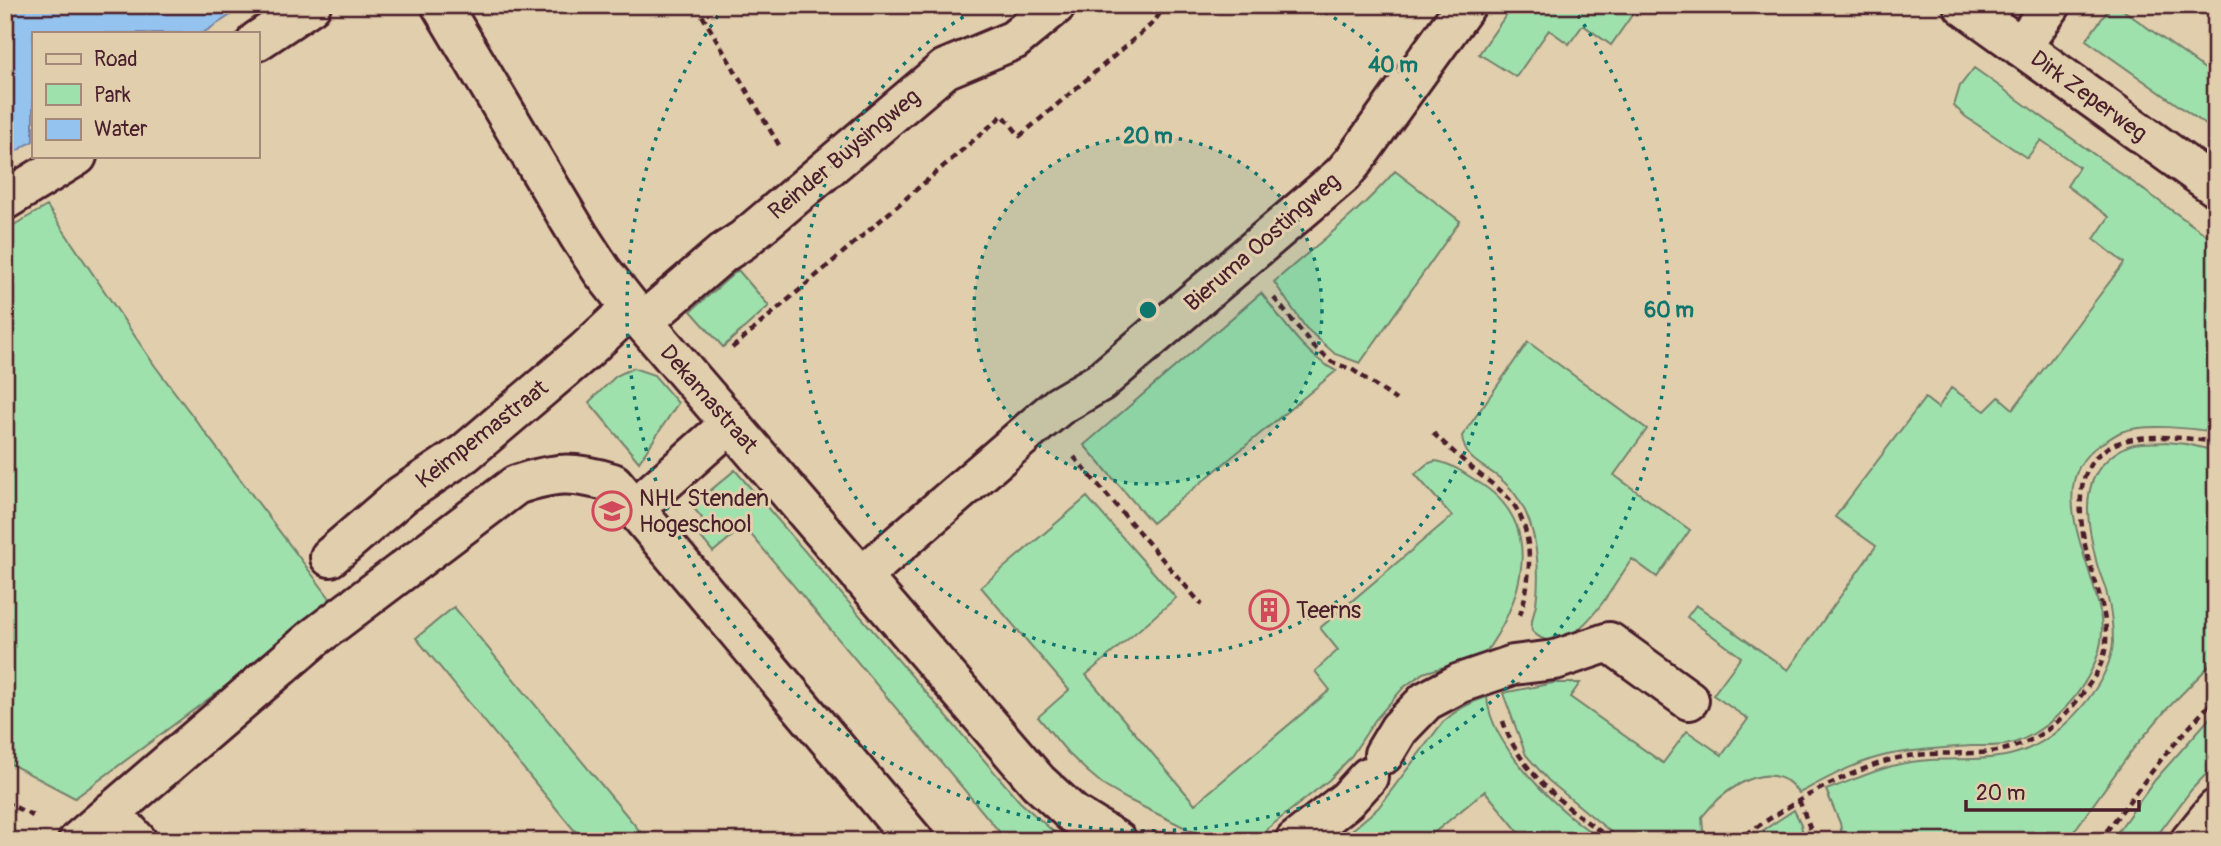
<svg xmlns="http://www.w3.org/2000/svg" width="2221" height="846" font-family="Pangolin,sans-serif">
  <style>
    .green { fill: #9fe1ac; stroke: #74806c; stroke-width: 2 }
    .water { fill: #94c3ef; stroke: #7681a1; stroke-width: 2 }
    .lines { fill: none; stroke-linecap: round; stroke-linejoin: round }
    .minor-casing { stroke: #4a1f2b; stroke-width: 44 }
    .path { stroke: #4a1f2b; stroke-width: 4.5; stroke-dasharray: 7 5; stroke-linecap: butt }
    .minor { stroke: #e0ceac; stroke-width: 38 }
    .ring { fill: none; stroke: #0f766e; stroke-width: 3.5; stroke-dasharray: 3.5 7 }
    .labels { text-anchor: middle; dominant-baseline: central; stroke-width: 6; stroke-linejoin: round; paint-order: stroke }
    .street-label { font-size: 23px; fill: #4a1f2b; stroke: #e0ceac }
    .poi-label { font-size: 23px; fill: #4a1f2b; stroke: #e0ceac; text-anchor: start }
    .centre { fill: #0f766e; stroke: #e0ceac; stroke-width: 3.5 }
    .ring-label { font-size: 21px; text-anchor: middle; font-weight: bold; fill: #0f766e; stroke: #e0ceac; stroke-width: 6; stroke-linejoin: round; paint-order: stroke }
  </style>
  <rect width="100%" height="100%" fill="#e0ceac"/>
  <filter id="ink" filterUnits="userSpaceOnUse"><feTurbulence type="fractalNoise" baseFrequency=".0143" numOctaves="2"/><feDisplacementMap in="SourceGraphic" scale="14" xChannelSelector="R" yChannelSelector="G"/><feConvolveMatrix kernelMatrix="1 2 1 2 8 2 1 2 1" color-interpolation-filters="sRGB"/></filter>
  <g filter="url(#ink)">
    <path class="green" d="M 1513,5 L 1639,5 L 1611,45 L 1583,25 L 1569,44 L 1549,30 L 1516,77 L 1479,54 Z
      M 2112,5 L 2116,5 L 2216,77 L 2216,132 L 2086,40 Z
      M 1974,68 L 2216,242 L 2216,432 C 2192,428 2143,423 2121,432 C 2114,435 2108,440 2102,443 C 2031,487 2111,584 2101,642 C 2097,665 2082,690 2066,707 C 2052,722 2033,736 2014,743 C 2001,747 1984,746 1971,746 C 1945,748 1918,749 1892,754 C 1859,760 1828,778 1799,793 C 1795,789 1791,783 1787,781 C 1757,763 1719,795 1702,817 L 1703,831 L 1708,841 L 1623,841 L 1618,838 L 1548,780 L 1526,755 L 1503,693 L 1553,683 L 1580,683 L 1570,697 L 1663,763 L 1687,731 L 1722,755 L 1748,719 L 1713,695 L 1741,657 L 1687,617 L 1696,605 L 1788,670 L 1876,546 L 1835,517 L 1925,398 L 1938,408 L 1951,388 L 1985,411 L 1999,397 L 2013,409 L 2124,263 L 2094,239 L 2109,217 L 2067,186 L 2079,167 L 2041,140 L 2027,158 L 1966,117 L 1954,106 L 1960,86 Z
      M 1395,171 L 1460,221 L 1360,363 L 1335,354 L 1306,328 L 1274,282 C 1315,246 1359,213 1395,171 Z
      M 47,206 L 155,366 L 335,605 L 75,798 L 5,761 L 5,230 Z
      M 738,270 L 769,306 L 723,347 L 691,311 Z
      M 1261,293 C 1284,321 1303,354 1336,371 L 1152,523 L 1084,445 Z
      M 1528,342 L 1647,429 L 1614,475 L 1690,530 L 1657,577 L 1632,559 C 1614,584 1569,670 1532,631 C 1530,621 1534,614 1536,604 C 1540,576 1538,540 1526,513 C 1521,502 1513,490 1504,482 C 1487,465 1465,464 1462,436 Z
      M 633,368 L 654,375 L 678,403 L 639,462 L 589,402 L 616,376 Z
      M 2166,442 L 2186,444 L 2216,451 L 2216,659 L 2166,710 L 2133,749 L 2067,841 L 1843,841 L 1840,823 L 1826,790 C 1849,782 1872,771 1896,765 C 1957,750 2007,776 2062,727 C 2085,707 2111,674 2113,642 C 2113,626 2111,610 2107,595 C 2105,583 2098,572 2096,560 C 2088,527 2079,485 2107,460 C 2114,453 2125,446 2134,444 C 2144,442 2156,443 2166,442 Z
      M 1435,461 C 1451,463 1464,473 1478,482 C 1547,524 1523,602 1483,656 L 1423,673 L 1403,688 L 1375,720 L 1350,758 L 1329,780 L 1267,829 L 1265,841 L 1212,841 L 1127,799 L 1106,787 L 1087,771 L 1068,753 L 1038,717 L 1069,690 L 981,587 L 1087,497 L 1176,598 L 1086,675 L 1195,804 L 1330,690 L 1315,671 L 1338,650 L 1320,628 L 1452,516 L 1415,474 L 1427,464 Z
      M 735,470 L 1020,802 L 1064,841 L 1007,841 L 744,526 L 713,552 L 700,536 L 702,518 L 692,506 Z
      M 454,607 L 648,841 L 583,841 L 416,638 Z
      M 1487,697 C 1490,747 1563,817 1605,841 L 1526,841 L 1485,791 L 1424,841 L 1339,841 L 1378,808 L 1443,722 C 1456,710 1470,702 1487,697 Z
      M 2216,711 L 2216,764 L 2192,789 L 2153,841 L 2111,841 L 2155,780 Z
      M 1794,810 L 1801,824 L 1804,841 L 1747,841 Z"/>
    <path class="water" d="M 5,5 L 246,5 L 203,33 L 33,33 L 33,141 L 5,158 Z"/>
    <g class="lines">
      <g class="minor-casing">
        <path id="minor" d="M 441,5 L 579,236 L 602,271 L 631,308 L 1038,782 L 1073,814 L 1117,841
          M 1963,5 L 2216,187
          M 257,41 L 311,5
          M 2021,47 L 2051,5
          M 5,200 L 77,156
          M 643,322 L 723,253 L 743,240 L 945,69 L 1014,40 L 1056,5
          M 634,509 L 731,423
          M 330,557 L 402,495 L 465,453 L 585,351 L 631,308
          M 861,577 L 1042,420 L 1059,406 L 1100,382 L 1342,175 L 1353,162 L 1466,5
          M 1384,754 L 1399,729 L 1426,701 L 1460,683 L 1513,665 L 1555,660 L 1609,642 L 1689,700
          M 111,812 L 137,841
          M 78,841 L 315,637 L 516,485 C 555,472 572,471 613,483 L 914,841
          M 1295,841 L 1347,800 L 1368,777
          M 2190,841 L 2216,809"/>
      </g>
      <path class="path" d="M 696,5 L 779,145
        M 1274,298 L 1314,347 L 1332,362 L 1353,370 L 1396,400
        M 732,348 L 1003,115 L 1020,136 L 1153,23 L 1166,5
        M 1433,433 C 1446,445 1459,457 1473,469 C 1487,481 1503,490 1514,505 C 1535,536 1531,581 1520,615
        M 1074,457 L 1202,605
        M 1503,721 C 1519,773 1570,811 1614,841
        M 1799,800 L 1815,841
        M 5,802 L 35,817
        M 1736,841 C 1788,806 1829,779 1890,760 C 1917,752 1947,754 1975,753 C 2026,752 2059,728 2088,686 C 2097,674 2105,659 2106,643 C 2108,609 2092,577 2085,545 C 2063,434 2127,429 2216,442
        M 2099,841 L 2163,757 L 2216,697"/>
      <use href="#minor" class="minor"/>
    </g>
  </g>
  <circle cx="1148" cy="310" r="174" fill="#0f766e" fill-opacity=".12"/>
  <g class="ring">
    <circle cx="1148" cy="310" r="174"/>
    <path d="M1316 7A347 347 0 1 1 980 7"/>
    <path d="M1572 7A521 521 0 1 1 724 7"/>
  </g>
  <defs>
    <g id="university-ring" transform="scale(2.0125)"><circle r="9.5" fill="#e0ceac" stroke="#d1495b" stroke-width="1.5"/><path d="M0-5L7-2L0 1L-7-2ZM-4 1L0 2.5L4 1V4Q0 6-4 4Z" fill="#d1495b"/></g>
    <g id="building-ring" transform="scale(2.0125)"><circle r="9.5" fill="#e0ceac" stroke="#d1495b" stroke-width="1.5"/><path d="M-4-6H4V6H1V3H-1V6H-4ZM-2.5-4.3h1.7v1.8h-1.7ZM.8-4.3h1.7v1.8H.8ZM-2.5-1h1.7V.8h-1.7ZM.8-1h1.7V.8H.8Z" fill="#d1495b"/></g>
  </defs>
  <g fill-rule="evenodd">
    <use href="#university-ring" x="612" y="511"/>
    <use href="#building-ring" x="1269" y="610"/>
  </g>
  <g class="labels">
    <g class="street-label">
      <text transform="translate(2089 96) rotate(36)">Dirk Zeperweg</text>
      <text transform="translate(844 154) rotate(-40)">Reinder Buysingweg</text>
      <text transform="translate(1262 242) rotate(-41)">Bieruma Oostingweg</text>
      <text transform="translate(709 399) rotate(49)">Dekamastraat</text>
      <text transform="translate(482 434) rotate(-38)">Keimpemastraat</text>
    </g>
    <g class="poi-label">
      <text x="639" y="498">NHL Stenden<tspan x="639" dy="26">Hogeschool</tspan></text>
      <text x="1296" y="610">Teerns</text>
    </g>
  </g>
  <circle cx="1148" cy="310" r="10" class="centre"/>
  <g class="ring-label">
    <text x="1393" y="72">40 m</text>
    <text x="1148" y="143">20 m</text>
    <text x="1669" y="317">60 m</text>
  </g>
  <rect width="2221" height="846" fill="none" stroke="#e0ceac" stroke-width="28"/>
  <rect x="14" y="14" width="2193" height="818" fill="none" stroke="#4a1f2b" stroke-width="2.5" filter="url(#ink)"/>
  <rect x="32" y="32" width="228" height="126" fill="#e0ceac" stroke="#a48878" stroke-width="2"/>
  <rect x="46" y="54" width="35" height="10" fill="#e0ceac" stroke="#a48878" stroke-width="2"/>
  <text x="94" y="66" font-size="21" fill="#4a1f2b">Road</text>
  <rect x="46" y="84" width="35" height="21" fill="#9fe1ac" stroke="#a48878" stroke-width="2"/>
  <text x="94" y="102" font-size="21" fill="#4a1f2b">Park</text>
  <rect x="46" y="119" width="35" height="21" fill="#94c3ef" stroke="#a48878" stroke-width="2"/>
  <text x="94" y="136" font-size="21" fill="#4a1f2b">Water</text>
  <path d="M1966 800v10h173v-10" fill="none" stroke="#4a1f2b" stroke-width="3.5"/>
  <text x="1976" y="800" font-size="21" fill="#4a1f2b" stroke="#e0ceac" stroke-width="5" paint-order="stroke">20 m</text>
</svg>
